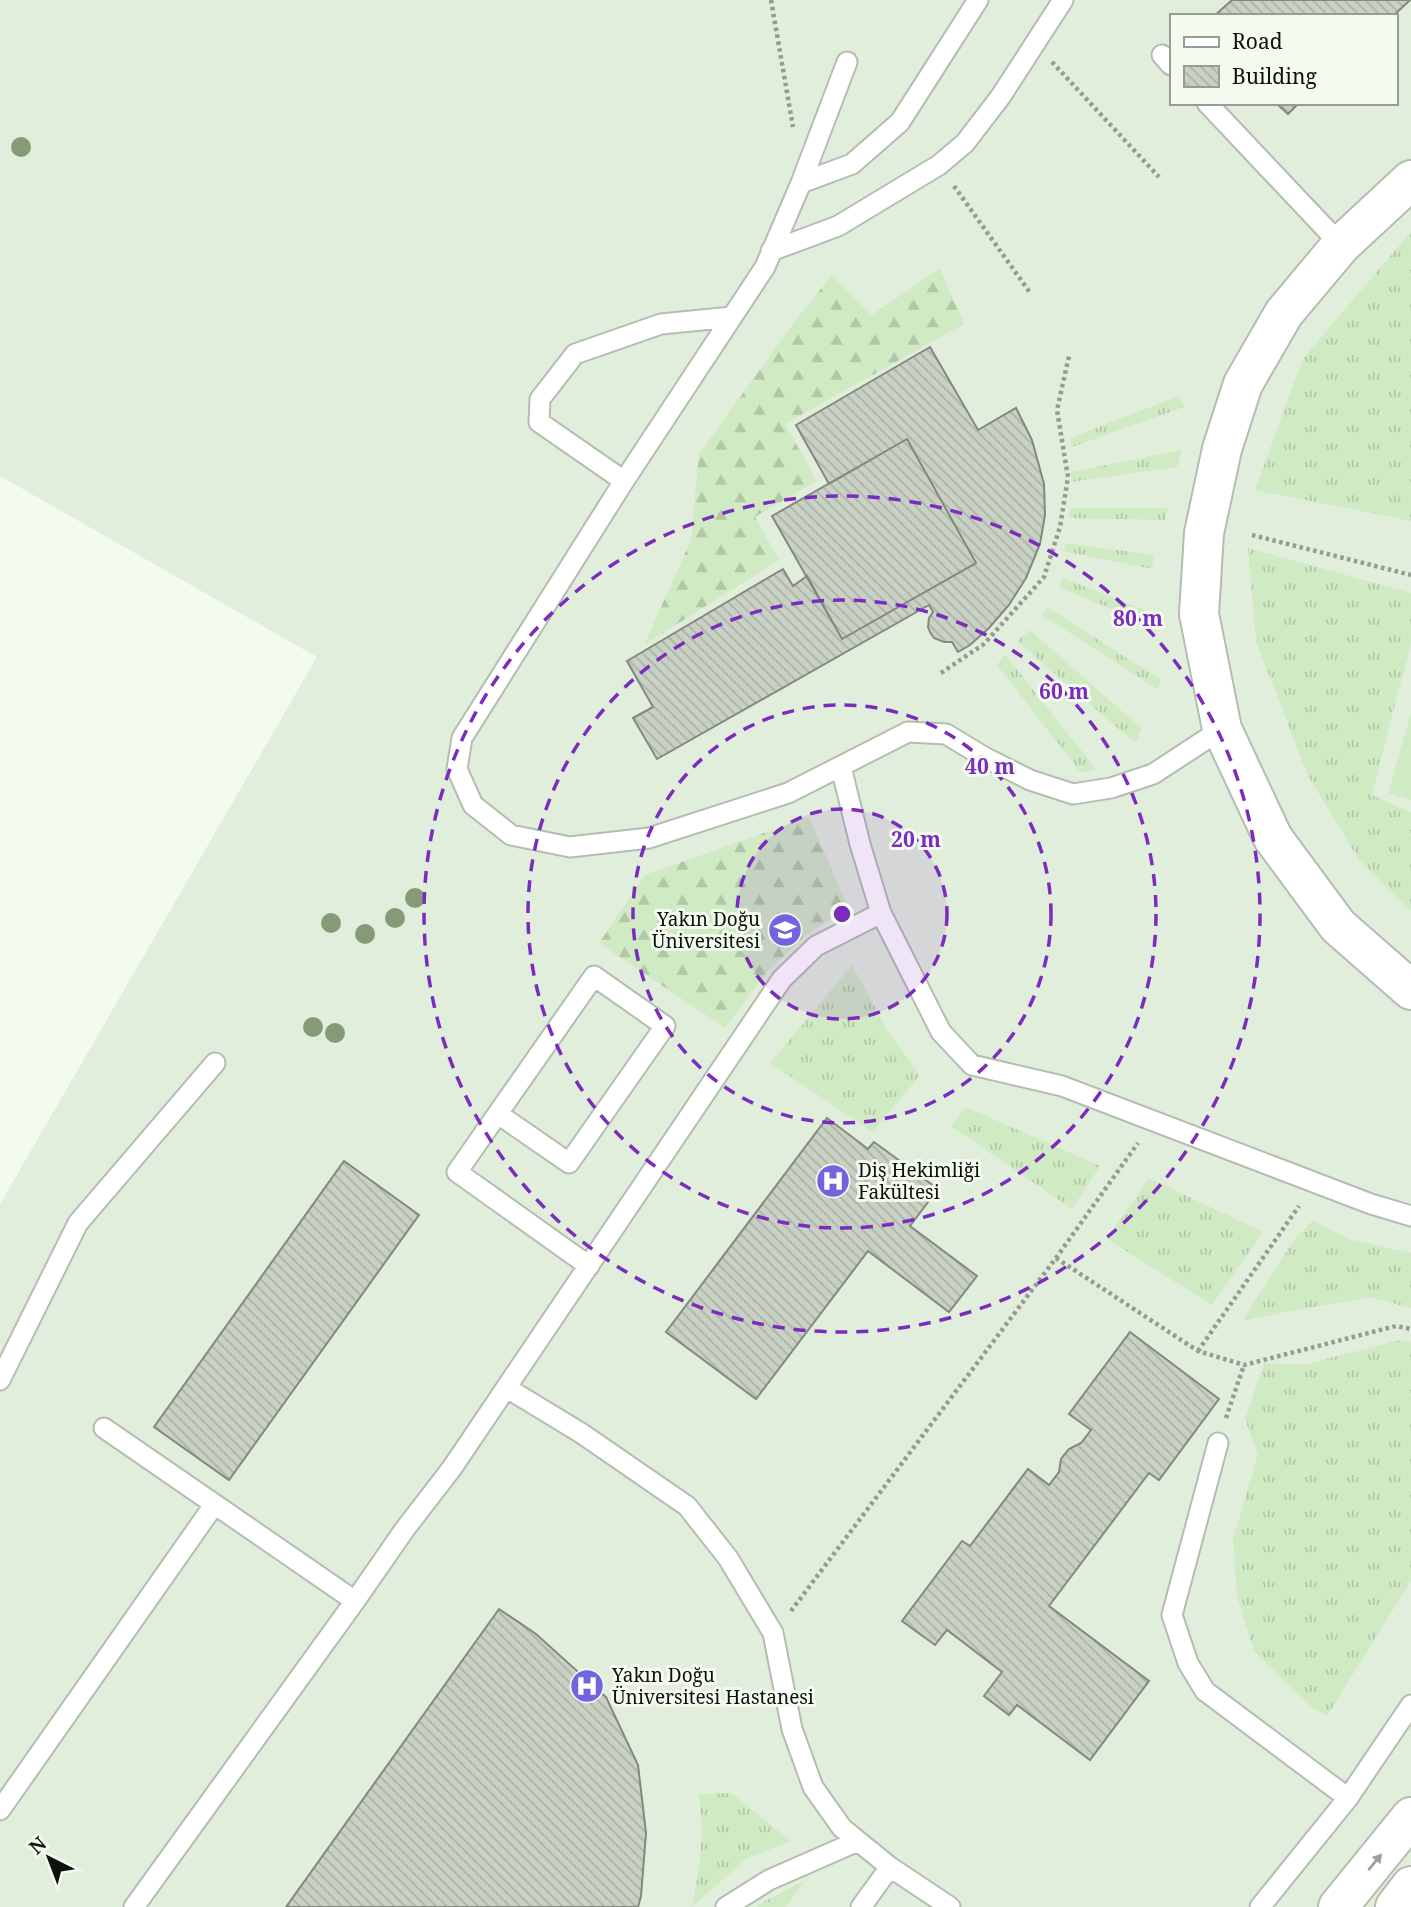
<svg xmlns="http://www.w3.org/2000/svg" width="1411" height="1907" font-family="'Noto Serif',serif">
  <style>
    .built { fill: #e2eedc; fill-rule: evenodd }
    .grass { fill: url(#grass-tufts) }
    .forest { fill: url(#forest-firs) }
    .pitch { fill: #d0eac3 }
    .building { fill: url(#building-back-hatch); stroke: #82897e; stroke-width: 2 }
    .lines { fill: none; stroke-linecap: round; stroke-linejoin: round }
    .lane-casing { stroke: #b4bdb1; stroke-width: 23 }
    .street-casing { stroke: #b4bdb1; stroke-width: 42 }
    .path { stroke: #959b92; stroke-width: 4.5; stroke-dasharray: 3.5 3.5; stroke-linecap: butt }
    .lane { stroke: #fff; stroke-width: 19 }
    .street { stroke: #fff; stroke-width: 38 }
    .tree { fill: #859b77 }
    .oneway { fill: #9fa09e }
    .ring { fill: none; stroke: #7b2cbf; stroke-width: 3.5; stroke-dasharray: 12 9 }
    .labels { text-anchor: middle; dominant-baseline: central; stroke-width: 6; stroke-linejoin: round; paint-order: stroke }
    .poi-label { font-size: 19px; fill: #0e110d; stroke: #f2fbee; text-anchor: start }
    .centre { fill: #7b2cbf; stroke: #f2fbee; stroke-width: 3.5 }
    .ring-label { font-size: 21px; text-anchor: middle; font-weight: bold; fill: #7b2cbf; stroke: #f2fbee; stroke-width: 6; stroke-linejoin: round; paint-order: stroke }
  </style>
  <defs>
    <pattern id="grass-tufts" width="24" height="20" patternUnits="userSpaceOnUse" patternTransform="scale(1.75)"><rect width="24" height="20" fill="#d0eac3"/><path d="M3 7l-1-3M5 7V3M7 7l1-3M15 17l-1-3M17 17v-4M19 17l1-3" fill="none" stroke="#b1c8a6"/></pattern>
    <pattern id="forest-firs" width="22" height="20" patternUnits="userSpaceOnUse" patternTransform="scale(1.75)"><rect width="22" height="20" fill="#d0eac3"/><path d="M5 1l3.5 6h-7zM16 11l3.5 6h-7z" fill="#b1c8a6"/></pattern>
    <pattern id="building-back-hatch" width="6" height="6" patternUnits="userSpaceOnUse" patternTransform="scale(1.75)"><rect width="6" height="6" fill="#c8d1c4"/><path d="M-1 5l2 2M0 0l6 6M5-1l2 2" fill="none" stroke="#abb2a7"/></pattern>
  </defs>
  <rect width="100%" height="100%" fill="#f2fbee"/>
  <path class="built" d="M 0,0 L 1411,0 L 1411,1907 L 0,1907 L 0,1204 L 317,657 L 0,476 ZM 1171,16 L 1395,16 L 1395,103 L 1171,103 Z"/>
  <path class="grass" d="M 1411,232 L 1411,521 L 1255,490 L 1303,358 Z
    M 1179,396 L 1184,407 L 1072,447 L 1070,438 Z
    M 1182,450 L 1177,467 L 1071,482 L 1071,472 Z
    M 1070,508 L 1168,508 L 1165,520 L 1069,518 Z
    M 1067,543 L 1154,555 L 1152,569 L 1063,551 Z
    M 1248,548 L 1411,593 L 1411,643 L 1372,795 L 1411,812 L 1411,911 L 1359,860 L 1307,774 L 1256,641 Z
    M 1063,578 L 1150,612 L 1150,625 L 1059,587 Z
    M 1047,607 L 1161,680 L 1157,689 L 1042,615 Z
    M 1030,630 L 1142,729 L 1135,743 L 1017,641 Z
    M 1005,654 L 1096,769 L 1081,773 L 997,665 Z
    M 852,965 L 889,1033 L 920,1075 L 873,1132 L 770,1063 Z
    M 966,1107 L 1100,1166 L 1072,1209 L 951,1126 Z
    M 1149,1178 L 1263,1232 L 1212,1305 L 1107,1239 Z
    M 1313,1220 L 1348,1239 L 1411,1253 L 1411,1308 L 1370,1297 L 1243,1320 L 1294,1240 Z
    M 1401,1340 L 1411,1342 L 1411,1581 L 1327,1716 L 1313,1708 L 1254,1651 L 1237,1596 L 1233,1539 L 1258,1454 L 1245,1419 L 1264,1363 L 1307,1364 Z
    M 731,1793 L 791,1841 L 746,1859 L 692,1907 C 699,1872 706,1830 698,1794 Z
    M 805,1880 L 786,1907 L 754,1907 Z"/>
  <path class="forest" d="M 940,268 L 964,324 L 785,424 L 817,481 L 755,517 L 779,560 L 644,645 L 691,540 L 699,454 L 795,321 L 832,275 L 872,315 Z
    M 809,817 L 848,907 L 805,936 L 768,971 L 725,1028 L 599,943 L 645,875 Z"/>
  <path class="pitch" d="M 1411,713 L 1411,800 L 1388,793 Z"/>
  <path class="building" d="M 1232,0 L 1410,0 L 1393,16 L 1214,16 Z
    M 1276,103 L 1299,103 L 1288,114 Z
    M 930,347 L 978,430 L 1016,408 L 1032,440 L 1044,484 L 1045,515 L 1040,544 L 1026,578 L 1009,605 L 989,628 L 970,645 L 958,652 L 952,642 L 944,642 L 934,638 L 930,632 L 928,627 L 929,618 L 933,612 L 929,605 L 657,759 L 633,718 L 653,707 L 627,661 L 783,569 L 793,586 L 807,576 L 842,639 L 976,563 L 907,439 L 829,484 L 796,425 Z
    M 907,439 L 976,563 L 842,639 L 772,516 Z
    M 827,1118 L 868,1149 L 874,1142 L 938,1189 L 910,1226 L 977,1276 L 949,1312 L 868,1251 L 756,1399 L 666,1332 Z
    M 344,1161 L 419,1215 L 229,1480 L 154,1427 Z
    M 1130,1332 L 1219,1399 L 1159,1480 L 1149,1473 L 1049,1606 L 1149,1681 L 1090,1760 L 1017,1705 L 1009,1715 L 984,1696 L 1002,1672 L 947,1630 L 935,1645 L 902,1621 L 962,1541 L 970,1546 L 1028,1469 L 1049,1485 L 1059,1472 L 1061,1459 L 1069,1449 L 1081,1443 L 1091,1430 L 1069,1414 Z
    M 499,1609 L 536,1634 L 606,1697 L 638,1765 L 646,1833 L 641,1896 L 638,1907 L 286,1907 Z"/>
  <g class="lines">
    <g class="lane-casing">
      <path id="lane" d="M 1162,55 L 1171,65
        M 847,62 L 801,183 L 765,267 L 624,481 L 462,738 L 457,769 L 473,805 L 511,835 L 570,847 L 649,838 L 788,793 L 908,732 L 946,734 L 984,757 L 1030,780 L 1073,794 L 1111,788 L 1153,774 L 1222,729
        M 1207,103 L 1341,245
        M 801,183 L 852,164 L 900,122 L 978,0
        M 771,251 L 838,226 L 939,165 L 965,143 L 1001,96 L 1063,0
        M 624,481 L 539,422 L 540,399 L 575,354 L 661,324 L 732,317
        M 841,767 L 860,844 L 881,913 L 941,1032 L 972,1065 L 1062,1086 L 1371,1204 L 1411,1216
        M 498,1114 L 569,1163 L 665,1026 L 594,976 L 457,1172 L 589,1266
        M 0,1380 L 78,1223 L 215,1063
        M 507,1388 L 581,1433 L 687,1506 L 728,1558 L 773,1633 L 792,1729 L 813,1787 L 842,1828 L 890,1867 L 950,1907
        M 104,1428 L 355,1601
        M 1218,1443 L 1172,1615 L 1188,1663 L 1205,1691 L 1348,1798
        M 0,1810 L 214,1505
        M 134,1907 L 355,1601 L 405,1529 L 452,1468 L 782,979 L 816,946 L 881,913
        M 726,1907 L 769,1880 L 858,1841
        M 861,1907 L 890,1867
        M 1260,1907 L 1348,1798 L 1411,1705"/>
    </g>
    <g class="street-casing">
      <path id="street" d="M 1411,180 L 1341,245 L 1284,313 L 1243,384 L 1222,449 L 1204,533 L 1199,614 L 1222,729 L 1273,838 L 1338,926 L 1411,990
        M 1338,1907 L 1411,1817
        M 1395,1907 L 1411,1886"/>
    </g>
    <path class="path" d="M 771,0 L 793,127
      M 1052,62 L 1159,177
      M 954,186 L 1031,294
      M 1252,535 L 1411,575
      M 941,673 L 984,644 L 1044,577 L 1060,527 L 1068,477 L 1057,410 L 1069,356
      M 1056,1258 L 1198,1351 L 1244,1365 L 1396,1326 L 1411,1329
      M 1198,1351 L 1299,1206
      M 1226,1418 L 1244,1365
      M 791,1611 L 1056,1258 L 1138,1143"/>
    <use href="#lane" class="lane"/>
    <use href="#street" class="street"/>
  </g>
  <g class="tree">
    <circle cx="21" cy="147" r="10"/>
    <circle cx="415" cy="898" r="10"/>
    <circle cx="395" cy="918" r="10"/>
    <circle cx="331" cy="923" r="10"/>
    <circle cx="365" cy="934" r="10"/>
    <circle cx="313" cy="1027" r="10"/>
    <circle cx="335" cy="1033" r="10"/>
  </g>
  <defs><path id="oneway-solid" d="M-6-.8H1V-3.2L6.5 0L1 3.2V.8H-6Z" transform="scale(1.75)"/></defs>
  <use class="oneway" href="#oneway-solid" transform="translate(1375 1862) rotate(-51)"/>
  <circle cx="842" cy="914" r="105" fill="#7b2cbf" fill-opacity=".12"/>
  <g class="ring">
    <circle cx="842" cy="914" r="105"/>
    <circle cx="842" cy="914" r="209"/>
    <circle cx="842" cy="914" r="314"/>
    <circle cx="842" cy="914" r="418"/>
  </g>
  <defs>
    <g id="university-disc" transform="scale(1.75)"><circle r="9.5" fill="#7164df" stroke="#f2fbee"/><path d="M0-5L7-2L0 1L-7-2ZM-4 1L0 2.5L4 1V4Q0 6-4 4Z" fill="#fff"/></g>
    <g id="hospital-disc" transform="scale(1.75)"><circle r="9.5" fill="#7164df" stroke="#f2fbee"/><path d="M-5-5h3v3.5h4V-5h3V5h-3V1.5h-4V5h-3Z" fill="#fff"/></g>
  </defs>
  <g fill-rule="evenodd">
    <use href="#university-disc" x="785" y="930"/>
    <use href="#hospital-disc" x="833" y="1181"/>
    <use href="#hospital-disc" x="587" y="1686"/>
  </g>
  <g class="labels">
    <g class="poi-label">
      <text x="760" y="919" text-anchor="end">Yakın Doğu<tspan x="760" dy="22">Üniversitesi</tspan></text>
      <text x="858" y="1170">Diş Hekimliği<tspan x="858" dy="22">Fakültesi</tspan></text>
      <text x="612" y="1675">Yakın Doğu<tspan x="612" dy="22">Üniversitesi Hastanesi</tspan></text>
    </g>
  </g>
  <circle cx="842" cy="914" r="10" class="centre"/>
  <g class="ring-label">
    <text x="1138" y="626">80 m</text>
    <text x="1064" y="699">60 m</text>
    <text x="990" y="774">40 m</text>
    <text x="916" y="847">20 m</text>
  </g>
  <rect x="1170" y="14" width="228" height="91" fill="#f2fbee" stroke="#979d94" stroke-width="2"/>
  <rect x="1184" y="37" width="35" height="10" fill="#ffffff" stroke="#979d94" stroke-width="2"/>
  <text x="1232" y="49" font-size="21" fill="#0e110d">Road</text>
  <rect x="1184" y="66" width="35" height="21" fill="url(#building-back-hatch)" stroke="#979d94" stroke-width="2"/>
  <text x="1232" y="84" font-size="21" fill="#0e110d">Building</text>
  <g transform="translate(49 1858) rotate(318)" stroke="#f2fbee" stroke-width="5" paint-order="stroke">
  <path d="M0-5L12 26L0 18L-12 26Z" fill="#0e110d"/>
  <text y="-10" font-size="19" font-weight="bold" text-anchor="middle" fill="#0e110d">N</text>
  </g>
</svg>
